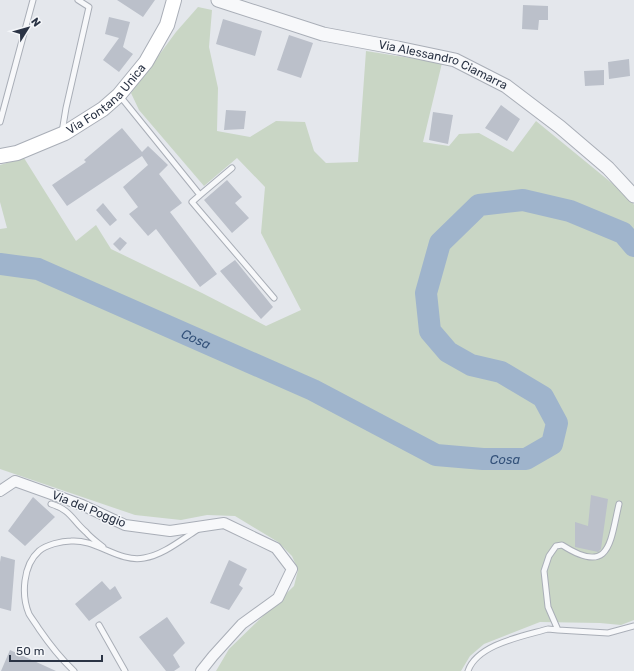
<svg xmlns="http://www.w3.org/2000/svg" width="634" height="671" font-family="Rubik,sans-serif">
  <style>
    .green { fill: #c9d6c5 }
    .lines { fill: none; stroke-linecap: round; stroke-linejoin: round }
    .river { stroke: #9fb4cc; stroke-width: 22 }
    .building { fill: #bbc0ca }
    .service-casing { stroke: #a9aeb7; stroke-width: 7 }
    .minor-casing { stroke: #a9aeb7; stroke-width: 12 }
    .tertiary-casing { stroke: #a9aeb7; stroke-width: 15 }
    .secondary-casing { stroke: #a9aeb7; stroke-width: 16 }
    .service { stroke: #f7f8fa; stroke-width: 5 }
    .minor { stroke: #f7f8fa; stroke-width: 10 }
    .tertiary { stroke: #f7f8fa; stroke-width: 13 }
    .secondary { stroke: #fff; stroke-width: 14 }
    .labels { text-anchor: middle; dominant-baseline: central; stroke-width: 3; stroke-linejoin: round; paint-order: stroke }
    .street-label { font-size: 12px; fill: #2b3445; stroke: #f4f6f9 }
    .water-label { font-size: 13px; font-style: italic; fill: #34527a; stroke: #f4f6f9 }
  </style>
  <rect width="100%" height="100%" fill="#e4e7ec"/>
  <path class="green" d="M 198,7 L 212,10 L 209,47 L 218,88 L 217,131 L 250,137 L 276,121 L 305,122 L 314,151 L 326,163 L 358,162 L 366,51 L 442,63 L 423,142 L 449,146 L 459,134 L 479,133 L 513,152 L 536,121 L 630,198 L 634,205 L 634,620 L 621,625 L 600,623 L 540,622 L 484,644 L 470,656 L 461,671 L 216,671 L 229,649 L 294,586 L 298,570 L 292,556 L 278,542 L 235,516 L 207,515 L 181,520 L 135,515 L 0,469 L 0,229 L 7,228 L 0,202 L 0,165 L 24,158 L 76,241 L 96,225 L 111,249 L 202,293 L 266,326 L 301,310 L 261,233 L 265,187 L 237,158 L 204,186 L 139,110 L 131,93 L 176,32 Z"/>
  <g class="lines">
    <path class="river" id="s1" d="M 0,264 L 38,269 L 313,390 L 436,455 L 483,459 L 526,459 L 552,444 L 557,423 L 543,397 L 501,372 L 471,365 L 448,352 L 430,331 L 426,293 L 440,243 L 479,205 L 523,200 L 570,211 L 623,233 L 634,246"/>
  </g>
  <path class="building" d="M 117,0 L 155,0 L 143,17 Z
    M 523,5 L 548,6 L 548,20 L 539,20 L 538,30 L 522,29 Z
    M 109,17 L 130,22 L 123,47 L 133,54 L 119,72 L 103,60 L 119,38 L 105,34 Z
    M 223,19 L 262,31 L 255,56 L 216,44 Z
    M 289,35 L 313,43 L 301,78 L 277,70 Z
    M 629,59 L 630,76 L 609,79 L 608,62 Z
    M 604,70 L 604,85 L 585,86 L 584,71 Z
    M 501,105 L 520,119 L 507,141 L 485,128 Z
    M 226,110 L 246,111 L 244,129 L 224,130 Z
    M 433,112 L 453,115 L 448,144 L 429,140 Z
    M 122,128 L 142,152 L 148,146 L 168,165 L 159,174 L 182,203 L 170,212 L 217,274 L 200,287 L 156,229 L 148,236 L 129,214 L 138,207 L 123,187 L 148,165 L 142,156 L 67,206 L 52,185 L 86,162 L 84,160 Z
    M 227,180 L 242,197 L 235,203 L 249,218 L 232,233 L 204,200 Z
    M 103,203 L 117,220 L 110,226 L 96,210 Z
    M 120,237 L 127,243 L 120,251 L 113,244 Z
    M 235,260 L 273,307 L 261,319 L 220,271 Z
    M 591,495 L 608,499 L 601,549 L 598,552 L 575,547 L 575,522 L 588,526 Z
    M 33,497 L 55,517 L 25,546 L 8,531 Z
    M 1,556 L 15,560 L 11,611 L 0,608 L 0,562 Z
    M 229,560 L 247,569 L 239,585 L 243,588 L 229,610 L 210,603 Z
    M 102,581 L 110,590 L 115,586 L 122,598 L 89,621 L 75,604 Z
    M 167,617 L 185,643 L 173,655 L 180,667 L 174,671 L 166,671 L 139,637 Z
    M 10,650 L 56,671 L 1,671 Z"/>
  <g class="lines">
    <g class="service-casing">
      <path id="service" d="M 120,96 L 200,195 L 232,168
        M 0,122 L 33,0
        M 62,132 L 66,108 L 89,7 L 78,0
        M 200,195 L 192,202 L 274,298
        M 51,504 C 71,510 72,520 86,532 C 91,538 97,542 103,547
        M 619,504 C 610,543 610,576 562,545 L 556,546 L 549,556 L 544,571 L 548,607 L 558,630 L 608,633 L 634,626
        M 99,625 L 125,671
        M 74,671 C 60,658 50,645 39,629 C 36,624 32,619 29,614 C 21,595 23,565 39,551 C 46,545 61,541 71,541 C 96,539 119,563 144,558 C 163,555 181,540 197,530
        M 468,671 C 477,644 524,636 548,629 L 558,630"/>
    </g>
    <g class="minor-casing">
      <path id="minor" d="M 0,491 L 15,481 L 82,505 L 125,525 L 170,531 L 224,523 L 276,548 L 292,569 L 278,598 L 242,624 L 213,656 L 201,671"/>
    </g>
    <g class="tertiary-casing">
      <g id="tertiary">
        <path id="s2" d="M 218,0 L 323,34 L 398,48 L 455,60 L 506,86 L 560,127 L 608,168 L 634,196"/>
      </g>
    </g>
    <g class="secondary-casing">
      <g id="secondary">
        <path id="s3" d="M 0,156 L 17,153 L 65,133 L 103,109 L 119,95 L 146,62 L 167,25 L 174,0"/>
      </g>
    </g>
    <use href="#service" class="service"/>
    <use href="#minor" class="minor"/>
    <use href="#tertiary" class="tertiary"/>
    <use href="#secondary" class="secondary"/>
  </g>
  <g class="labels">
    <g class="street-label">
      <text stroke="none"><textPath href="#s2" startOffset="235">Via Alessandro Ciamarra</textPath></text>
      <text stroke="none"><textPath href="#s3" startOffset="123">Via Fontana Unica</textPath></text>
      <text transform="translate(89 509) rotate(22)">Via del Poggio</text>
    </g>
    <g class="water-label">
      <text stroke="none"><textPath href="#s1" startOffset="211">Cosa</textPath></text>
      <text stroke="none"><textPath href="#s1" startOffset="547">Cosa</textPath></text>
    </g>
  </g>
  <g transform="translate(28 28) rotate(53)" stroke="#f4f6f9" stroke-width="3" paint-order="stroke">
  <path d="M0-3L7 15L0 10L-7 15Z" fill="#2b3445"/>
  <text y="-6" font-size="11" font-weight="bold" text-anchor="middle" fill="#2b3445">N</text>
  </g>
  <path d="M10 655v6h92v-6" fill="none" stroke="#2b3445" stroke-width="2"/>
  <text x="16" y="655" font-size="12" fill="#2b3445" stroke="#f4f6f9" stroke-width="3" paint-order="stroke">50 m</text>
</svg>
